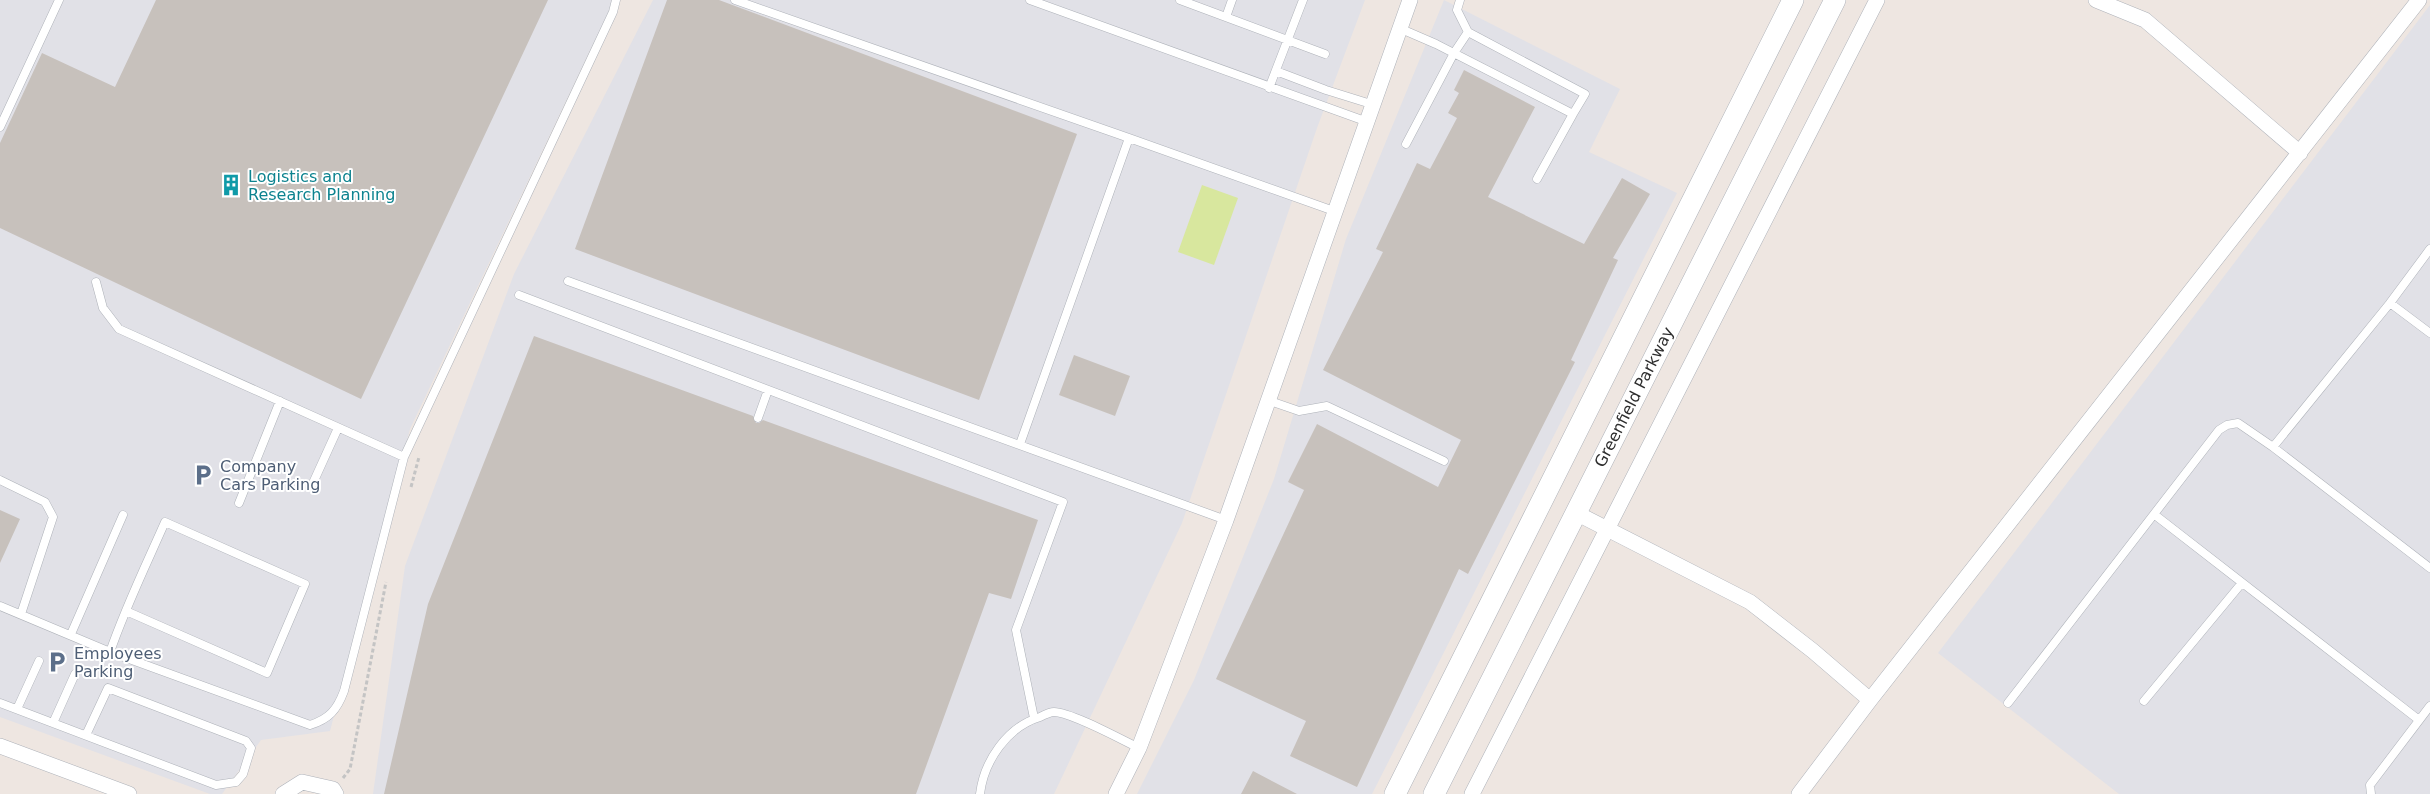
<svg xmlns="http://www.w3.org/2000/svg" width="2430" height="794" font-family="'DejaVu Sans',sans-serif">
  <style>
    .industrial { fill: #e1e1e7 }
    .pitch { fill: #d8e79e }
    .building { fill: #c7c1bc }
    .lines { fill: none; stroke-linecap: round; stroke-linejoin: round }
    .service-casing { stroke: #aeb2b9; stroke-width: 9 }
    .minor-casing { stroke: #aeb2b9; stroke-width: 16 }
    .secondary-casing { stroke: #aeb2b9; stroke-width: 22 }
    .path { stroke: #c4c4c4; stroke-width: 3; stroke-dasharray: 4 2.5; stroke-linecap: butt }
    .service { stroke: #fff; stroke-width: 8 }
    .minor { stroke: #fff; stroke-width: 15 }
    .secondary { stroke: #fff; stroke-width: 21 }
    .labels { text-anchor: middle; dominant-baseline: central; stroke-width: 4; stroke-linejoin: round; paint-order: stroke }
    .culture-label { font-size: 16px; fill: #0d838f; stroke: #fff; text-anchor: start }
    .street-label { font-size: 16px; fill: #2e2e2e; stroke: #fff }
    .service-label { font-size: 16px; fill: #4e5e75; stroke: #fff; text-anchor: start }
  </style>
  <rect width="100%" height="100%" fill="#eee6e1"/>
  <path class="industrial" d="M 0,0 L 614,0 L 410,429 L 330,731 L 261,740 L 222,794 L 210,794 L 0,717 Z
    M 653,0 L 1365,0 L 1317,128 L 1182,523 L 1054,794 L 373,794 L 405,566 L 514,274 Z
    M 1444,0 L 1620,89 L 1589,152 L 1677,193 L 1372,794 L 1137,794 L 1194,680 L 1274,479 L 1346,239 Z
    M 2430,5 L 2430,794 L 2119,794 L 1938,653 Z"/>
  <path class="pitch" d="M 1202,185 L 1238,198 L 1214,265 L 1178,252 Z"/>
  <path class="building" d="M 156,0 L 548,0 L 361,399 L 0,228 L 0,143 L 42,53 L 115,87 Z
    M 667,0 L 719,0 L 1077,134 L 979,400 L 575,249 Z
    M 1464,70 L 1535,107 L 1488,197 L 1584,244 L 1622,178 L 1650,194 L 1613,258 L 1618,260 L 1571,360 L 1575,362 L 1468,574 L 1459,569 L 1357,787 L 1290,756 L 1306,721 L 1216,679 L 1304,490 L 1288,482 L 1317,424 L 1438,487 L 1461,440 L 1323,370 L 1383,252 L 1376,249 L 1417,163 L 1430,169 L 1457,118 L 1448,113 L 1459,93 L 1454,90 Z
    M 534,336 L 753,416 L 756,423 L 759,423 L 763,420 L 1038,520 L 1011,599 L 989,593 L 916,794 L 384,794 L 428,604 Z
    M 1074,355 L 1130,376 L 1115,416 L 1059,395 Z
    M 0,510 L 20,519 L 0,563 Z
    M 1253,771 L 1297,794 L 1241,794 Z"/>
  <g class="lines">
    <g class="service-casing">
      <path id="service" d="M 735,0 L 1129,138 L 1020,444
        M 1030,0 L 1365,121
        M 1180,0 L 1325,54
        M 1460,0 L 1457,10 L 1468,32
        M 1226,17 L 1232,0
        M 1399,28 L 1436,44 L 1573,114 L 1537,179
        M 1276,71 L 1326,90 L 1371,104
        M 1269,88 L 1303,0
        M 0,127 L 59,0
        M 1129,138 L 1334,211
        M 1406,144 L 1454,53 L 1468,32 L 1585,94 L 1573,114
        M 568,281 L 1226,520
        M 96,282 L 103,308 L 119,329 L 404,457
        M 519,295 L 1063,502 L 1016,630 L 1034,718
        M 2390,303 L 2430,333
        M 1267,400 L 1299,411 L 1327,406 L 1444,461
        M 758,418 L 768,390
        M 2273,447 L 2390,303 L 2430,249
        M 0,480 L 45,502 L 53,517 L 21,614
        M 313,483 L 338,428
        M 239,503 L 280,401
        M 2155,515 L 2419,720
        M 0,606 L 110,652 L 310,725 C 329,719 337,710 344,691 L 404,457 L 613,12 L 616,0
        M 71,634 L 123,515
        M 110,652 C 125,608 146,565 165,522 L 305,584 L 267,673 L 126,611
        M 2144,701 L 2241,584
        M 0,703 L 216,785 L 236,782 L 243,774 L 251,748 L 246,741 L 108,688 L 86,735
        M 2008,703 L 2219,430 L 2227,425 L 2238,423 L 2273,447 L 2430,568
        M 17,709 L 39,661
        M 53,723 L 75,674
        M 980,794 C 984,761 1007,727 1040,717 C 1044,715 1050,712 1054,712 C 1071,712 1122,740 1139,748
        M 2371,794 L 2370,785 L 2430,706"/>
    </g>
    <g class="minor-casing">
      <path id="minor" d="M 2096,0 L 2145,20 L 2300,153
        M 1576,513 L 1750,602 L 1813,651 L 1870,700
        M 0,746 L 129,794
        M 283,794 L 302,782 L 333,789 L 336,794
        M 1116,794 L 1139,748 L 1226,520 L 1410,0
        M 1472,794 L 1877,0
        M 1799,794 L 1870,700 L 2419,0"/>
    </g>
    <g class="secondary-casing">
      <path id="secondary" d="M 1395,794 L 1793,0
        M 1434,794 L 1835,0"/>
    </g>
    <path class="path" d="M 411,487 L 419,457
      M 343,778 L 350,769 L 386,582"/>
    <use href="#service" class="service"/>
    <use href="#minor" class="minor"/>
    <use href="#secondary" class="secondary"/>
  </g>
  <defs>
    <g id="building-bare" transform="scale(1.725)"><path d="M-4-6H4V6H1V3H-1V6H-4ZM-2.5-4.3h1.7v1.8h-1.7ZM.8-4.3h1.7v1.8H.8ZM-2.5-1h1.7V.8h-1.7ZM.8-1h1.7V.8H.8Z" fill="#0f9aa8" stroke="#fff" stroke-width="2.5" paint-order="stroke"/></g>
    <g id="parking-bare" transform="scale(1.725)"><path d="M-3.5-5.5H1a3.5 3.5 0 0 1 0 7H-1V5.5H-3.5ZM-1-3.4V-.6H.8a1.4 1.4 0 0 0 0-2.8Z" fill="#5c6f8a" stroke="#fff" stroke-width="2.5" paint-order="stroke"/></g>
  </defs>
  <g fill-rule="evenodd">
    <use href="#building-bare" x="231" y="185"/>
    <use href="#parking-bare" x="203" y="475"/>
    <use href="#parking-bare" x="57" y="662"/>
  </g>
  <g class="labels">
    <g class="culture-label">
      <text x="248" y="176">Logistics and<tspan x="248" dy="18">Research Planning</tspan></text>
    </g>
    <g class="street-label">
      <text transform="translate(1634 397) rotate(-63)">Greenfield Parkway</text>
    </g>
    <g class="service-label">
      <text x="220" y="466">Company<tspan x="220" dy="18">Cars Parking</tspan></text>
      <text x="74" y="653">Employees<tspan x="74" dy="18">Parking</tspan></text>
    </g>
  </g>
</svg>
